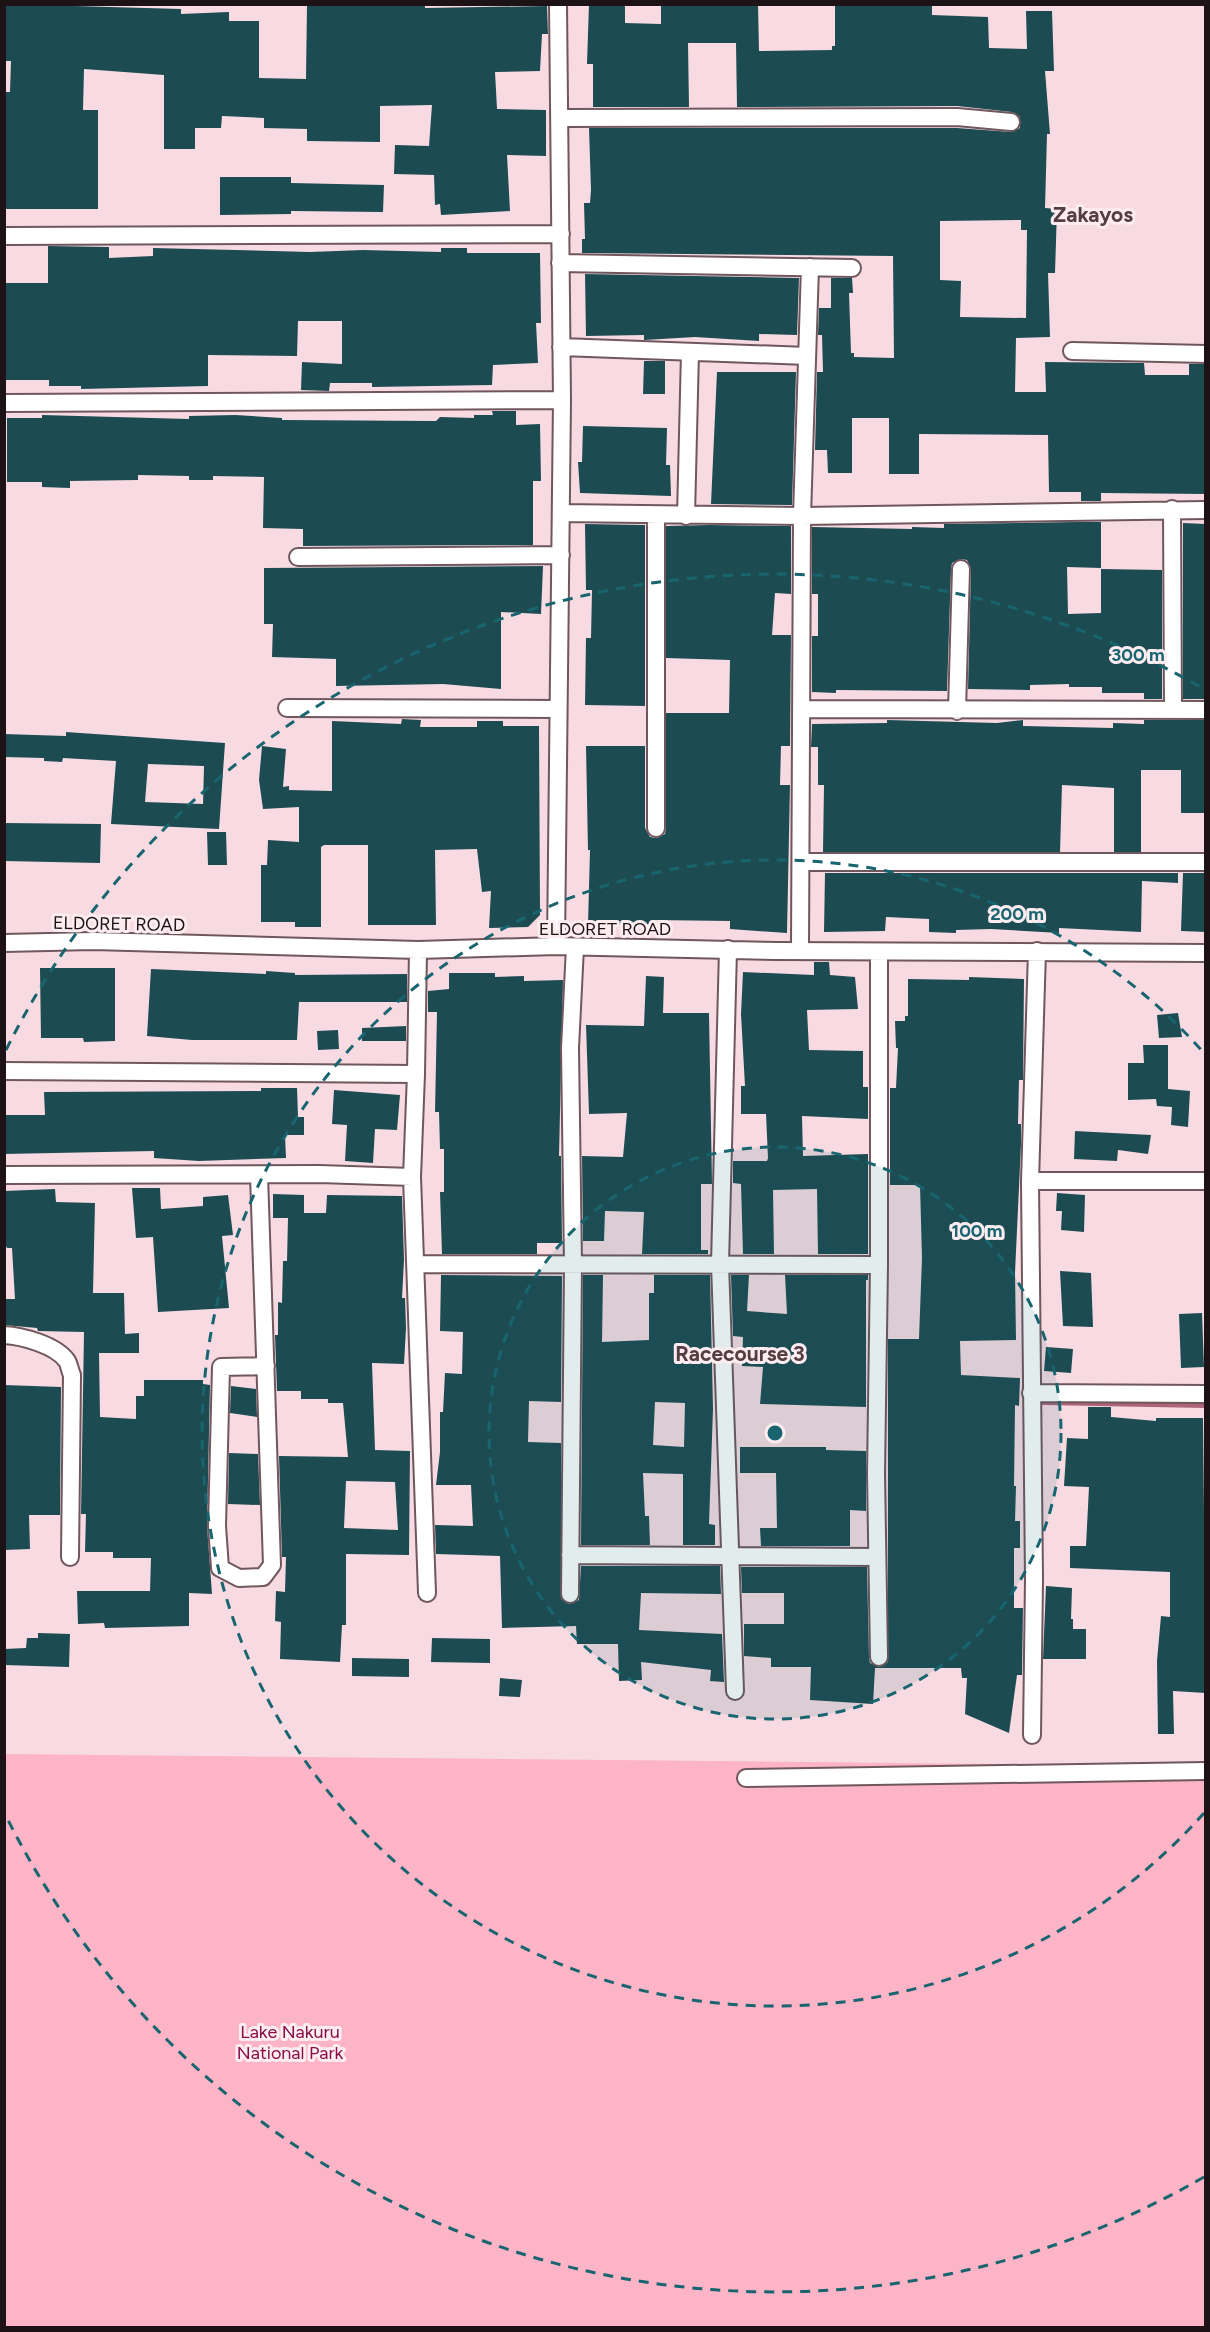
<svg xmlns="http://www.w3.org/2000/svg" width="1210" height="2332" font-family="Figtree,sans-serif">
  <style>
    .green { fill: #fcb4c6 }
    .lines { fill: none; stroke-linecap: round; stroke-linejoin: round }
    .stream { stroke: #ad6479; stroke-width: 6 }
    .building { fill: #1d4b52; fill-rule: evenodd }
    .street-casing { stroke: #6f575d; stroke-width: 20 }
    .street { stroke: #fff; stroke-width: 16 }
    .ring { fill: none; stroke: #19656f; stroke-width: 3; stroke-dasharray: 10 8 }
    .labels { text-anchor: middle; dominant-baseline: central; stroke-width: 6; stroke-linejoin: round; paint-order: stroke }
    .street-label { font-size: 18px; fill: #1d1316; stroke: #fdecf0 }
    .park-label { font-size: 18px; fill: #890e45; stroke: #fdecf0 }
    .quarter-label { font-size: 21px; font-weight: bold; fill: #543d43; stroke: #fdecf0 }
    .centre { fill: #19656f; stroke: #fdecf0; stroke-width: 3 }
    .ring-label { font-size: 18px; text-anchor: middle; font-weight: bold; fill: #19656f; stroke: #fdecf0; stroke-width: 6; stroke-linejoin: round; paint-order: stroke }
  </style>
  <rect width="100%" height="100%" fill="#f8dbe2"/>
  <path class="green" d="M 4,1754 L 1205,1766 L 1205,2327 L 5,2327 Z"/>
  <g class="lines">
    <path class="stream" d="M 1043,1402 L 1206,1405"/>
  </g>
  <path class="building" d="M 4,4 L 181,9 L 181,14 L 229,12 L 229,21 L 259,21 L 259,78 L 306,79 L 307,4 L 425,5 L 425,8 L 547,6 L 548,34 L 542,34 L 540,71 L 495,72 L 497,109 L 546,110 L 546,156 L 507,155 L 510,211 L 441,215 L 440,204 L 435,205 L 434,175 L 394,174 L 395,145 L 429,146 L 432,105 L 380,106 L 380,142 L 307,141 L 307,129 L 264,128 L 264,118 L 222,116 L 221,128 L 195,128 L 195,149 L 164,149 L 164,75 L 84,69 L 83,110 L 98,110 L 98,209 L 4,209 L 4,92 L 10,92 L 11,61 L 4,61 Z
    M 589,4 L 625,4 L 625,23 L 661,24 L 661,4 L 758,4 L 759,51 L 832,50 L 832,46 L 835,46 L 835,4 L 932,4 L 932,15 L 988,17 L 989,48 L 1027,49 L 1026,11 L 1052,11 L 1054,71 L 1045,71 L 1050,134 L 1047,134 L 1045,208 L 1057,209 L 1055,273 L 1048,273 L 1050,337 L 1016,338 L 1015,392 L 1046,392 L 1045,362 L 1144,363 L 1145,375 L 1189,375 L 1189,364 L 1206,364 L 1206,494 L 1101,493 L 1101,501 L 1081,501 L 1081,492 L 1049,492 L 1048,435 L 919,434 L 919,474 L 889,474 L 889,418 L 852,418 L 852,473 L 828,473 L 827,450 L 815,450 L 817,372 L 823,372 L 822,335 L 818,335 L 819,308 L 831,308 L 831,278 L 852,278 L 853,293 L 849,293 L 851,353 L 854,353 L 854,357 L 894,358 L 893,256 L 582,253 L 582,239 L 585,239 L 584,203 L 590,203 L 591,190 L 589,128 L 957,128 L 1011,132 L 1020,128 L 1020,117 L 1012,112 L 957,106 L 737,107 L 736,43 L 688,43 L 689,107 L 593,107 L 593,64 L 587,64 ZM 1021,220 L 1021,230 L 1027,230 L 1026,318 L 960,317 L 961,281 L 940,280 L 940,221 Z
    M 220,177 L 291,177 L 291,183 L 384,185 L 383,212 L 291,211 L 291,214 L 220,215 Z
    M 48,246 L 109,247 L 109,258 L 153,256 L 153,248 L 310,252 L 363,250 L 441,252 L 441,248 L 467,248 L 467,253 L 540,253 L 541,323 L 536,323 L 538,363 L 493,365 L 492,385 L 372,387 L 372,383 L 330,383 L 329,391 L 301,390 L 302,362 L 342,364 L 342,321 L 298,321 L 297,356 L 208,355 L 208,386 L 81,389 L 81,386 L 49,386 L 49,380 L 6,380 L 4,283 L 48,283 Z
    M 585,274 L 799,278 L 797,335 L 759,334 L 759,341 L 695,337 L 644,340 L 644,335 L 586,336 Z
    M 644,361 L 665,361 L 665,394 L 643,394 Z
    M 717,372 L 796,372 L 792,505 L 711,504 Z
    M 492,411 L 516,411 L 516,425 L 540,424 L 541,481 L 533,481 L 533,545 L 303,546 L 303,529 L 263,528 L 264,477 L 213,476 L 213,480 L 189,480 L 189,476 L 138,475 L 138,480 L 70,481 L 70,488 L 42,487 L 42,482 L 7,482 L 7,418 L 42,418 L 42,415 L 189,419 L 189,416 L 235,415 L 282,418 L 282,420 L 436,421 L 440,417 L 474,418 L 474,415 L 493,415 Z
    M 583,426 L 667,428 L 666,465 L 670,465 L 671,496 L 580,493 L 578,462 L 582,462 Z
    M 1078,522 L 1101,522 L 1101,568 L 1067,567 L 1068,614 L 1101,613 L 1101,569 L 1162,570 L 1162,699 L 1144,699 L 1144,693 L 1102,693 L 1102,687 L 1069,687 L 1069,684 L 1030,685 L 1030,690 L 968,689 L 971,569 L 967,560 L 961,559 L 952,563 L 951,569 L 947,691 L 836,690 L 836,693 L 812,692 L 812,636 L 818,636 L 818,594 L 812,594 L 812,527 L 912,529 L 912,527 L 944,528 L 944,524 Z
    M 1183,523 L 1206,524 L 1206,699 L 1183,699 Z
    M 585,524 L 645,525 L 645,706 L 585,705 L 586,638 L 591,638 L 592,590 L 586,590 Z
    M 709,525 L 791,526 L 791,594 L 775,593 L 772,635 L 791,635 L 790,746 L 781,746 L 780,785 L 790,785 L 787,933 L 730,929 L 730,921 L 653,920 L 653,925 L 588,924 L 590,850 L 588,850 L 586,746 L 645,746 L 645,828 L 650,837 L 657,838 L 665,834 L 666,828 L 666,713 L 729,713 L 730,660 L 666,658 L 666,526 Z
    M 543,566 L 541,614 L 501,612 L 501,689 L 443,684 L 336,686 L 336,659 L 272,657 L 273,624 L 264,624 L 264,568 Z
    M 402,719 L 421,720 L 420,727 L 477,727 L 477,721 L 503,721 L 503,726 L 539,726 L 540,915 L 528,927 L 489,928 L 491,891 L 482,892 L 477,849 L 435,850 L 436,925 L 368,925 L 368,845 L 324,845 L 321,847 L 321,927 L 295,927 L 295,922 L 261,922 L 261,865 L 267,865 L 268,840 L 299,842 L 299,807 L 263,809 L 259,780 L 262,746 L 286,749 L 283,787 L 289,786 L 289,790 L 332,791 L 332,721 L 401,724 Z
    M 887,720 L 997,723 L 1023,720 L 1023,726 L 1113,728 L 1113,723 L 1144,724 L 1144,720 L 1206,720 L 1206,813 L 1181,813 L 1181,770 L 1141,770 L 1141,852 L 1114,852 L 1114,788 L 1062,785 L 1060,852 L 823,852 L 824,785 L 818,785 L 818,747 L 811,747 L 812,724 L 887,723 Z
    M 66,732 L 225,743 L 219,829 L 111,824 L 116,761 L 63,758 L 62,762 L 44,761 L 44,758 L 4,757 L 4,734 L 66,736 ZM 148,764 L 204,766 L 203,804 L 145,802 Z
    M 4,823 L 101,824 L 100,863 L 4,861 Z
    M 207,832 L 226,832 L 227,865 L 208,865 Z
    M 825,873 L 1178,873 L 1178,883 L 1142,881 L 1141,932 L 1059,928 L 1059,933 L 991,929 L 956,930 L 956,933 L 929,932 L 929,919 L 886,917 L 885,931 L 824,932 Z
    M 1183,873 L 1206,873 L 1206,932 L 1181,931 Z
    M 814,962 L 829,962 L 830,975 L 855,977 L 858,1009 L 807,1010 L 809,1050 L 863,1051 L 863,1087 L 868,1087 L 868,1119 L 802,1116 L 803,1156 L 868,1154 L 868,1254 L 818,1254 L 817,1189 L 773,1190 L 774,1254 L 743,1254 L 741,1184 L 733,1183 L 733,1161 L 767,1161 L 768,1158 L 766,1114 L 741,1114 L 741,1086 L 745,1086 L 741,1014 L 743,972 L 814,975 Z
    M 40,968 L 115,968 L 115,1041 L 84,1042 L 83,1038 L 41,1038 Z
    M 151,969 L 266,974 L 266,971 L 295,973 L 295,975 L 407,974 L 407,1002 L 299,1002 L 297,1040 L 192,1040 L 147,1036 Z
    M 449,973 L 495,973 L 495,977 L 524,976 L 524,981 L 563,980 L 559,1156 L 561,1156 L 562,1243 L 537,1243 L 537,1254 L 442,1254 L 440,1192 L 444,1192 L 444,1149 L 440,1149 L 439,1112 L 435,1112 L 437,1012 L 428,1012 L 428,991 L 449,989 Z
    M 646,976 L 664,977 L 663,1013 L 709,1013 L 712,1184 L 701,1184 L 701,1250 L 708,1250 L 708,1254 L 642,1254 L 644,1212 L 605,1211 L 604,1241 L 583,1241 L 582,1156 L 623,1157 L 627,1113 L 589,1114 L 586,1025 L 644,1026 Z
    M 969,977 L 1024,979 L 1023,1080 L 1019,1080 L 1018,1124 L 1021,1124 L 1021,1144 L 1015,1273 L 1016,1340 L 960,1341 L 961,1375 L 1020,1378 L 1019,1406 L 1015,1405 L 1014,1486 L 1016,1486 L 1015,1521 L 1020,1521 L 1020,1548 L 1014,1548 L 1014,1608 L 1023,1608 L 1022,1675 L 1017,1675 L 1009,1733 L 965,1714 L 967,1678 L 962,1678 L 961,1668 L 875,1668 L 873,1704 L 810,1700 L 811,1667 L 771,1667 L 771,1658 L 744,1656 L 744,1624 L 784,1624 L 784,1593 L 742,1593 L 741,1567 L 867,1567 L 869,1658 L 870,1663 L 879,1667 L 888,1662 L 888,1339 L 919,1339 L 922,1258 L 920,1185 L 890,1185 L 890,1088 L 896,1088 L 898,1048 L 896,1048 L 895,1021 L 905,1021 L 905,1016 L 908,1016 L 908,979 L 969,980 Z
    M 1178,1013 L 1182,1037 L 1159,1038 L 1157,1015 Z
    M 406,1026 L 406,1041 L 362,1041 L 362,1028 Z
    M 338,1030 L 339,1049 L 318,1050 L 317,1031 Z
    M 1143,1045 L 1168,1045 L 1168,1089 L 1190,1091 L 1188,1127 L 1171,1125 L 1172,1107 L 1157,1106 L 1156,1099 L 1128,1100 L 1128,1063 L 1144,1063 Z
    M 261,1088 L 297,1088 L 298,1117 L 304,1117 L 304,1135 L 285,1135 L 286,1158 L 199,1161 L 154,1158 L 154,1151 L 4,1154 L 4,1115 L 45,1115 L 44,1092 L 261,1091 Z
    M 334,1090 L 400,1095 L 397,1130 L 375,1129 L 373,1163 L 345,1161 L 347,1125 L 332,1124 Z
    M 1075,1131 L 1151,1135 L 1148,1154 L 1118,1150 L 1117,1161 L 1074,1159 Z
    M 132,1188 L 160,1188 L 161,1209 L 203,1206 L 203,1197 L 228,1195 L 233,1235 L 222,1236 L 229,1308 L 158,1312 L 153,1237 L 136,1238 Z
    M 55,1189 L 56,1202 L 95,1203 L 93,1293 L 124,1293 L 125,1334 L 139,1333 L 139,1353 L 99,1353 L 100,1417 L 136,1419 L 136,1396 L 144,1396 L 144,1380 L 203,1380 L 203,1384 L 210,1385 L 207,1526 L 212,1594 L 189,1593 L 189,1626 L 105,1628 L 104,1623 L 78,1624 L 77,1591 L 150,1591 L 151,1558 L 113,1558 L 113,1552 L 85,1552 L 86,1514 L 81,1514 L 84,1332 L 38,1331 L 37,1328 L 4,1325 L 4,1299 L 15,1299 L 12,1248 L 7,1248 L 4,1242 L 4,1191 Z
    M 1057,1193 L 1085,1195 L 1084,1232 L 1061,1230 L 1062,1211 L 1056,1211 Z
    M 273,1194 L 304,1195 L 304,1213 L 326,1213 L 327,1195 L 402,1196 L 404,1260 L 402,1298 L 405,1298 L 406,1328 L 404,1364 L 372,1363 L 375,1450 L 410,1451 L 409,1555 L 346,1554 L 346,1625 L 342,1625 L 340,1662 L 280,1659 L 281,1622 L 275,1621 L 276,1591 L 285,1592 L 286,1557 L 282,1557 L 279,1456 L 348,1457 L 343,1403 L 328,1403 L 328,1399 L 301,1399 L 301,1391 L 277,1391 L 275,1335 L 278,1335 L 278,1302 L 282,1303 L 283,1261 L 287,1261 L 288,1218 L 273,1218 ZM 346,1481 L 395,1482 L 398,1530 L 344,1528 Z
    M 1060,1271 L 1091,1273 L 1093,1327 L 1063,1326 Z
    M 441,1275 L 562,1276 L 561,1402 L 529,1401 L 528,1442 L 561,1443 L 561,1599 L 569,1604 L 579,1600 L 581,1566 L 720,1566 L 721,1594 L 641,1593 L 639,1630 L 722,1634 L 724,1682 L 710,1681 L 711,1670 L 641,1662 L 642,1680 L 619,1681 L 618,1644 L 577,1644 L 576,1626 L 502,1628 L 500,1556 L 436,1554 L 435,1525 L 473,1526 L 471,1485 L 436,1485 L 440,1452 L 440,1412 L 443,1412 L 445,1373 L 462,1374 L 463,1332 L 440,1331 Z
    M 583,1275 L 603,1275 L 602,1342 L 649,1340 L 649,1293 L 654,1293 L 654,1275 L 710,1275 L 713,1409 L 709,1524 L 715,1525 L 715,1545 L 683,1545 L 683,1474 L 643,1473 L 645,1516 L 649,1516 L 650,1545 L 581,1545 ZM 655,1402 L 685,1403 L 684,1447 L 653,1445 Z
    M 731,1275 L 749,1275 L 747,1311 L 787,1314 L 785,1275 L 868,1275 L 868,1280 L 866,1280 L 866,1407 L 760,1404 L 763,1367 L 742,1366 L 743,1337 L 733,1336 Z
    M 1202,1313 L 1204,1367 L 1181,1368 L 1179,1314 Z
    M 1046,1347 L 1073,1349 L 1071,1373 L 1044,1371 Z
    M 4,1385 L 61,1387 L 60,1515 L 29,1515 L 30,1549 L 4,1550 Z
    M 231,1386 L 256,1389 L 257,1417 L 230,1413 Z
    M 1088,1407 L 1111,1407 L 1111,1417 L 1156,1421 L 1156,1418 L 1203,1418 L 1206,1693 L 1173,1691 L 1174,1734 L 1158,1734 L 1157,1661 L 1161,1616 L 1170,1617 L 1170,1572 L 1070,1568 L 1070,1546 L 1086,1546 L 1089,1487 L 1064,1486 L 1067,1438 L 1088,1439 Z
    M 740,1447 L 826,1447 L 826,1450 L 866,1451 L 866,1511 L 850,1510 L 850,1546 L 761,1546 L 760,1528 L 777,1528 L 776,1473 L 740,1473 Z
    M 229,1453 L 258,1454 L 260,1505 L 228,1504 Z
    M 1046,1586 L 1072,1588 L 1071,1619 L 1073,1619 L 1073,1629 L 1086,1629 L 1086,1659 L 1043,1659 Z
    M 38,1633 L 70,1634 L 69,1667 L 4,1665 L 4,1649 L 26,1648 L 27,1638 L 38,1638 Z
    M 432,1638 L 490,1639 L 490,1663 L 431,1662 Z
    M 352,1658 L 409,1659 L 409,1677 L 352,1676 Z
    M 500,1678 L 522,1680 L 520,1697 L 499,1696 Z"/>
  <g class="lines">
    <g class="street-casing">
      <path id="street" d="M 561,118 L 957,117 L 1011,122
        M 4,236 L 561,234
        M 560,263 L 852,268
        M 561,347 L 807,356
        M 1072,351 L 1206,354
        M 4,403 L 562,400
        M 1172,509 L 1173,710
        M 561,513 L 802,516 L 1206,510
        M 656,516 L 656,828
        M 686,516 L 690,352
        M 298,557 L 561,555
        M 287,708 L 558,709
        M 803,709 L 1206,710
        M 957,711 L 961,569
        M 801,862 L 1206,862
        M 4,943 L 93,941 L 418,950 L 556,946 L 777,951 L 1206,953
        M 556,946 L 562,400 L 558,4
        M 728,949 L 720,1264 L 735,1691
        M 800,950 L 802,516 L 810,267
        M 1037,951 L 1030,1181 L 1206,1181
        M 879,952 L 879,1265 L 876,1474 L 879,1657
        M 4,1071 L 416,1074 L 418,950
        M 416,1074 L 412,1177 L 427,1593
        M 4,1175 L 319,1174 L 412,1177
        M 259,1175 L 272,1565 L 263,1577 L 239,1578 L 220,1568 L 217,1526 L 221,1367 L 266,1366
        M 1030,1181 L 1034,1579 L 1032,1735
        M 416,1264 L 879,1265
        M 4,1335 C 22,1336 56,1345 67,1361 C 69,1364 70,1371 72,1375 L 70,1557
        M 1031,1393 L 1206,1394
        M 570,1555 L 876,1557
        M 570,1594 L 573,1265 L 570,1048 L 575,947
        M 746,1778 L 1206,1771"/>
    </g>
    <use href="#street" class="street"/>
  </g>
  <circle cx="775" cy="1433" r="286" fill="#19656f" fill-opacity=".12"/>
  <g class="ring">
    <circle cx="775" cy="1433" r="286"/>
    <path d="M1204 1813A573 573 0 1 1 1204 1053"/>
    <path d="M1204 2177A859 859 0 0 1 6 1816M6 1050A859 859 0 0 1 1204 689"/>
  </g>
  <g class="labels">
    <g class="street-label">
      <text transform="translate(119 924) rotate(1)">ELDORET ROAD</text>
      <text x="605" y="929">ELDORET ROAD</text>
    </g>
    <g class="park-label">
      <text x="290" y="2032">Lake Nakuru<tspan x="290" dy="21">National Park</tspan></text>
    </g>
    <g class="quarter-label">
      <text x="1093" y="214">Zakayos</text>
      <text x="740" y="1353">Racecourse 3</text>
    </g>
  </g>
  <circle cx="775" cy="1433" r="9" class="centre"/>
  <g class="ring-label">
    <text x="1138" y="661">300 m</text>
    <text x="1017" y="920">200 m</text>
    <text x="977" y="1237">100 m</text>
  </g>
  <rect width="1210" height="2332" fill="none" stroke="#1d1316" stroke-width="12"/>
</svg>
